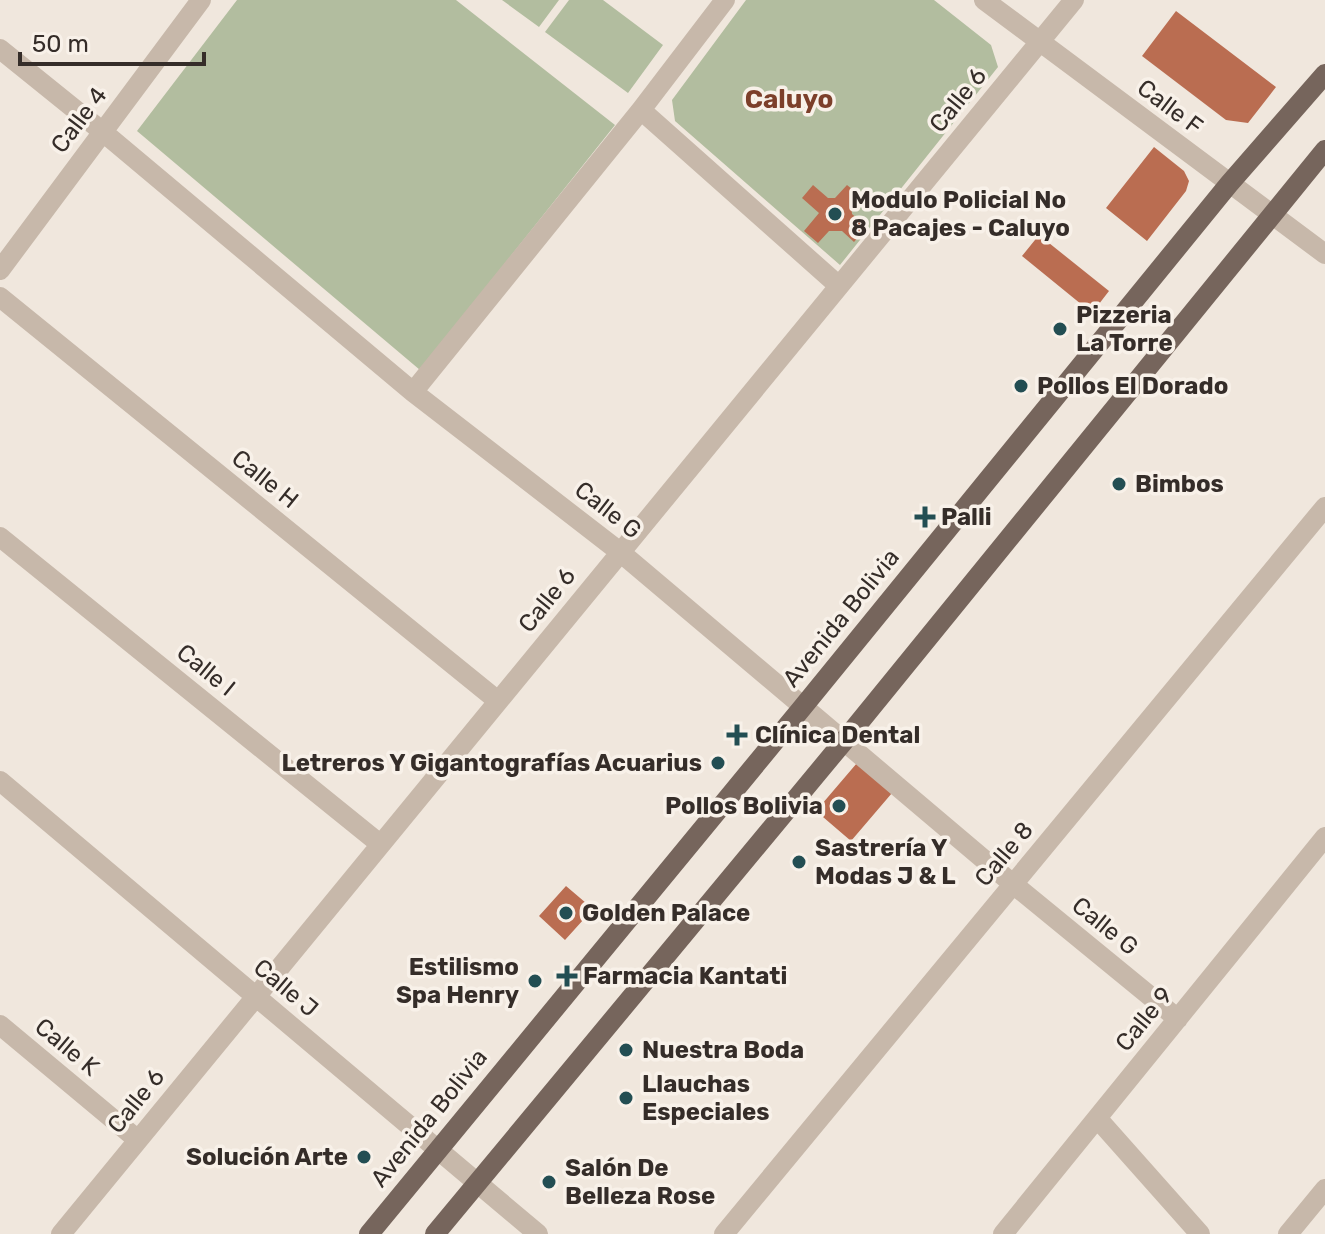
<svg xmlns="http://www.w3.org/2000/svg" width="1325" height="1234" font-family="Rubik,sans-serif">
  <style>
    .green { fill: #b2bd9f }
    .building { fill: #ba6d51 }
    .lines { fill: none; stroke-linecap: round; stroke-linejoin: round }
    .street { stroke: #c7b8aa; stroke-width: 20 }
    .primary { stroke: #76655c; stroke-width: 20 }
    .poi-dot { fill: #234e53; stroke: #f8f1e9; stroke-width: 3 }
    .labels { text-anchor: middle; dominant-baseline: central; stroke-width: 7; stroke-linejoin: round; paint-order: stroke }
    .street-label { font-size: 24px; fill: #352d29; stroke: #f8f1e9 }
    .poi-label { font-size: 24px; font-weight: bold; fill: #352d29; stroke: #f8f1e9; text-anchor: start }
    .neighbourhood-label { font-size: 26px; font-weight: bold; fill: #7c3f2a; stroke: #f8f1e9 }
  </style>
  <rect width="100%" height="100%" fill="#f0e7dd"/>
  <path class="green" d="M 237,0 L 456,0 L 615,125 L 420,370 L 137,131 Z
    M 502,0 L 559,0 L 539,27 Z
    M 569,0 L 603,0 L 663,45 L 628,93 L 545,32 Z
    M 746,0 L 934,0 L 991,45 L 998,67 L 840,265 L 675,121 L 672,100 Z"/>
  <path class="building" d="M 1176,11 L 1276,87 L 1248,123 L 1226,120 L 1142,56 Z
    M 1154,147 L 1184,171 L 1189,181 L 1186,191 L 1147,241 L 1106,208 Z
    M 813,185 L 828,198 L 835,198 L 847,185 L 858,194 L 851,203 L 852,214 L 867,227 L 854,242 L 842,231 L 829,231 L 818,243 L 804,231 L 819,213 L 802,198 Z
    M 1039,235 L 1109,291 L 1092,313 L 1022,256 Z
    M 857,763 L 892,793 L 851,841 L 816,811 Z
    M 566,886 L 593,909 L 565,940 L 539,916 Z"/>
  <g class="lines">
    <path class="street" d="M 984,0 L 1325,254
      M 0,49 L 103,132 L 413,392 L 620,552 L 1013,884 L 1178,1019
      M 641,110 L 839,286
      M 0,270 L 201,0
      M 0,297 L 498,701
      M 413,392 L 641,110 L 725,0
      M 0,537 L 380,844
      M 0,781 L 538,1234
      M 0,1025 L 138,1140
      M 1097,1118 L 1200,1234
      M 61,1234 L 1074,0
      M 724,1234 L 1325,507
      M 1003,1234 L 1325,837
      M 1288,1234 L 1325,1189"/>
    <path class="primary" d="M 369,1234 L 802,708 L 1229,184 L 1325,74
      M 435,1234 L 844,741 L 1325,150"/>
  </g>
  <g class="poi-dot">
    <circle cx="835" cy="214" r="8"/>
    <circle cx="1060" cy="329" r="8"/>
    <circle cx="1021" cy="386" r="8"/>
    <circle cx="1119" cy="484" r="8"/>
    <path d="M921 505h8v8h8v8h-8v8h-8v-8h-8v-8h8z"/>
    <path d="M733 723h8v8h8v8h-8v8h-8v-8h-8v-8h8z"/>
    <circle cx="718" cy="763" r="8"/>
    <circle cx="839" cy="806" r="8"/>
    <circle cx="799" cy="862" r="8"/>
    <circle cx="566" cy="913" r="8"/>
    <path d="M563 964h8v8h8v8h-8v8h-8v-8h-8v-8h8z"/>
    <circle cx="535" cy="981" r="8"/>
    <circle cx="626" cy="1050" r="8"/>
    <circle cx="626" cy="1098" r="8"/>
    <circle cx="364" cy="1157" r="8"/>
    <circle cx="549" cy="1182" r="8"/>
  </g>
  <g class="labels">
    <g class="street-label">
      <text transform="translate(958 100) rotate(-51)">Calle 6</text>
      <text transform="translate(1170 107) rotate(37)">Calle F</text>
      <text transform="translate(79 120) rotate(-53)">Calle 4</text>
      <text transform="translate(265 479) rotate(39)">Calle H</text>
      <text transform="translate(608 510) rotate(38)">Calle G</text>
      <text transform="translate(547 600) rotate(-51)">Calle 6</text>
      <text transform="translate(841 618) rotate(-51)">Avenida Bolivia</text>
      <text transform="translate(206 670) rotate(39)">Calle I</text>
      <text transform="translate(1004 854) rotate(-50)">Calle 8</text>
      <text transform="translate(1105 926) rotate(39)">Calle G</text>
      <text transform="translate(286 988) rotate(40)">Calle J</text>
      <text transform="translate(1144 1019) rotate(-51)">Calle 9</text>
      <text transform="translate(67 1047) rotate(40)">Calle K</text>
      <text transform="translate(136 1101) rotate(-51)">Calle 6</text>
      <text transform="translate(429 1118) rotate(-51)">Avenida Bolivia</text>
    </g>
    <g class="poi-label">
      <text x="851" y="200">Modulo Policial No<tspan x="851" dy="28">8 Pacajes - Caluyo</tspan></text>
      <text x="1076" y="315">Pizzeria<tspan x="1076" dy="28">La Torre</tspan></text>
      <text x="1037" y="386">Pollos El Dorado</text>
      <text x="1135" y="484">Bimbos</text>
      <text x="941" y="517">Palli</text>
      <text x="755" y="735">Clínica Dental</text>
      <text x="702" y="763" text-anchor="end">Letreros Y Gigantografías Acuarius</text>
      <text x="823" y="806" text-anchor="end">Pollos Bolivia</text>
      <text x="815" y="848">Sastrería Y<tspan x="815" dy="28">Modas J &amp; L</tspan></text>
      <text x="582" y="913">Golden Palace</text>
      <text x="519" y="967" text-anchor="end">Estilismo<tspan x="519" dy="28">Spa Henry</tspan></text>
      <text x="583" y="976">Farmacia Kantati</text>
      <text x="642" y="1050">Nuestra Boda</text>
      <text x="642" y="1084">Llauchas<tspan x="642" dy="28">Especiales</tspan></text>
      <text x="348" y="1157" text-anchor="end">Solución Arte</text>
      <text x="565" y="1168">Salón De<tspan x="565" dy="28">Belleza Rose</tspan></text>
    </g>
    <g class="neighbourhood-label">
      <text x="789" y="99">Caluyo</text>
    </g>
  </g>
  <path d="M20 52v12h184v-12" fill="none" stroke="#352d29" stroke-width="4"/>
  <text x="32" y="52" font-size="24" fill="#352d29" stroke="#f8f1e9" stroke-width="6" paint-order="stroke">50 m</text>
</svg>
